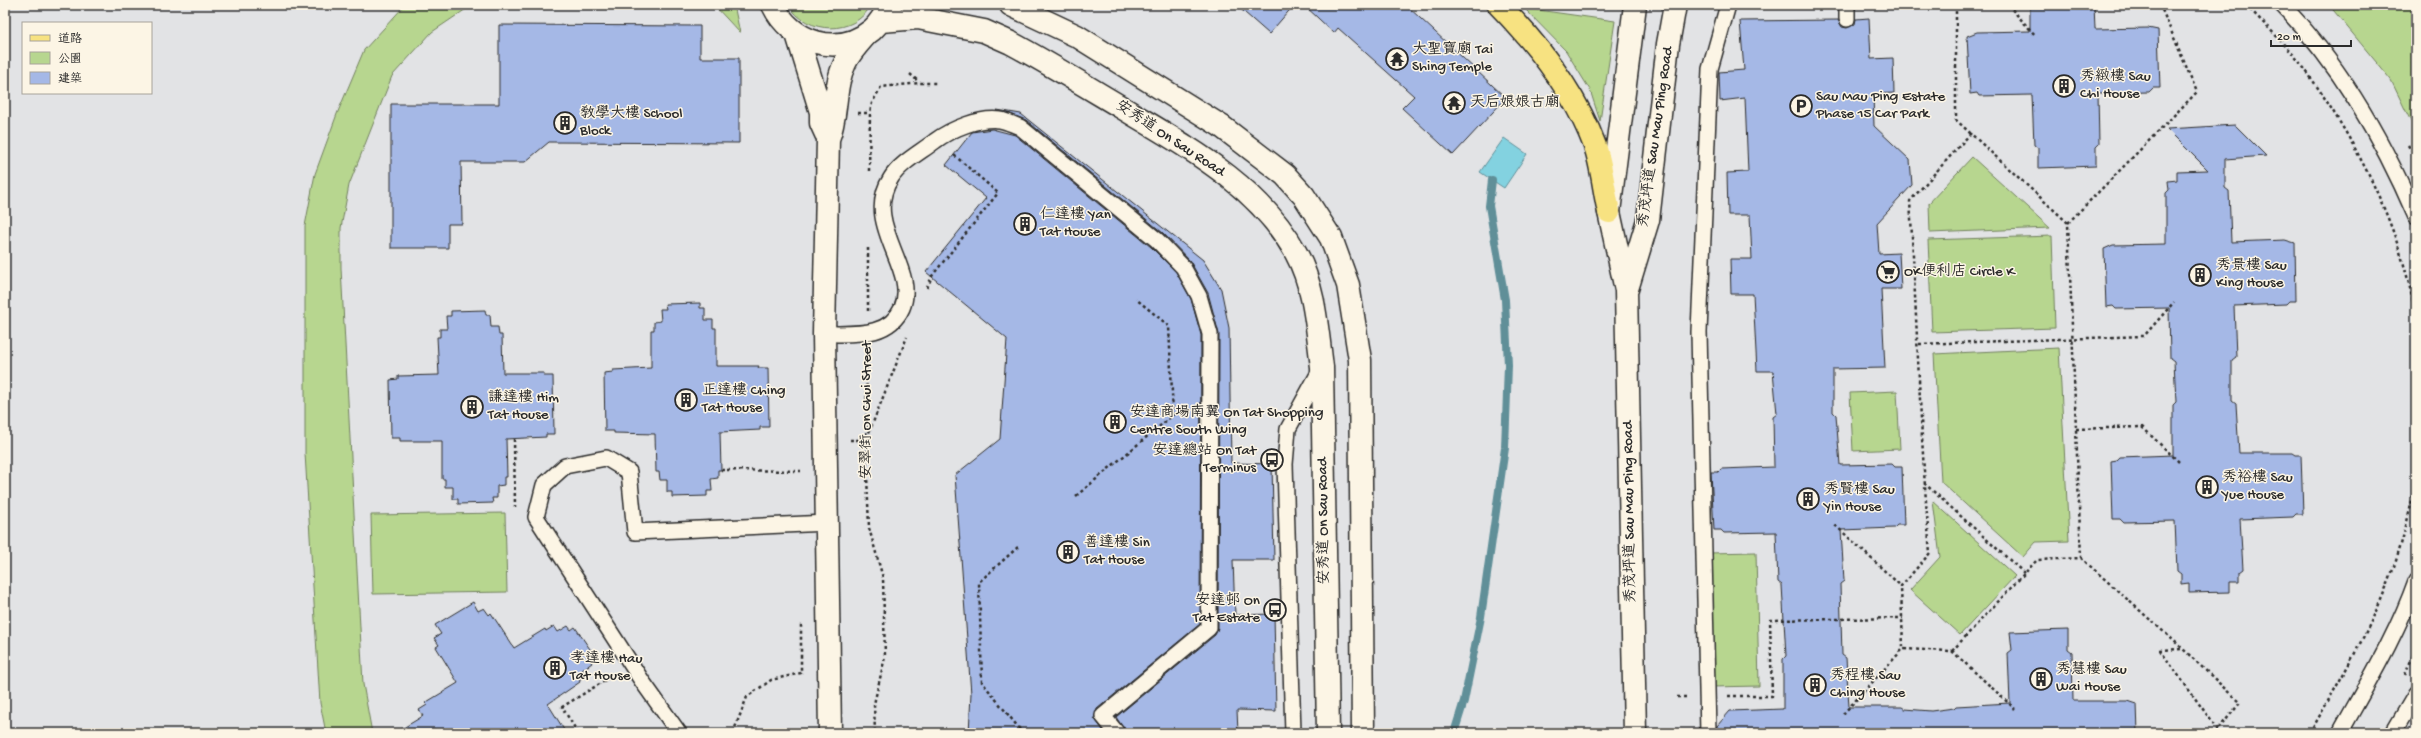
<svg xmlns="http://www.w3.org/2000/svg" width="2421" height="738" font-family="'Gochi Hand','LXGW WenKai TC',sans-serif">
  <style>
    .green { fill: #b7d68f; stroke: #71805d }
    .water { fill: #83d2e0; stroke: #608f98 }
    .lines { fill: none; stroke-linecap: round; stroke-linejoin: round }
    .stream { stroke: #608f98; stroke-width: 8 }
    .building { fill: #a5b8e6; stroke: #2b2b2b }
    .lane-casing { stroke: #2b2b2b; stroke-width: 18 }
    .street-casing { stroke: #2b2b2b; stroke-width: 25 }
    .secondary-casing { stroke: #2b2b2b; stroke-width: 25 }
    .primary-casing { stroke: #2b2b2b; stroke-width: 25 }
    .path { stroke: #2b2b2b; stroke-width: 2.5; stroke-dasharray: 3 3; stroke-linecap: butt }
    .lane { stroke: #fcf5e5; stroke-width: 15 }
    .street { stroke: #fcf5e5; stroke-width: 22 }
    .secondary { stroke: #fcf5e5; stroke-width: 22 }
    .primary { stroke: #f7e281; stroke-width: 22 }
    .labels { text-anchor: middle; dominant-baseline: central; stroke-width: 3; stroke-linejoin: round; paint-order: stroke }
    .poi-label { font-size: 15px; fill: #2b2b2b; stroke: #fcf5e5; text-anchor: start }
    .street-label { font-size: 15px; fill: #2b2b2b; stroke: #fcf5e5 }
  </style>
  <rect width="100%" height="100%" fill="#e2e3e5"/>
  <filter id="ink" filterUnits="userSpaceOnUse"><feTurbulence type="fractalNoise" baseFrequency=".025" numOctaves="2"/><feDisplacementMap in="SourceGraphic" scale="8" xChannelSelector="R" yChannelSelector="G"/><feConvolveMatrix kernelMatrix="1 2 1 2 8 2 1 2 1" color-interpolation-filters="sRGB"/></filter>
  <g filter="url(#ink)">
    <path class="green" d="M 405,5 L 472,5 L 432,32 L 392,76 L 349,185 L 341,228 L 341,268 L 363,684 L 372,733 L 326,733 L 320,703 L 305,453 L 305,226 L 315,174 L 337,114 L 364,50 Z
      M 714,5 L 734,5 L 740,33 Z
      M 789,5 L 871,5 C 855,36 806,35 789,5 Z
      M 2329,5 L 2416,5 L 2416,57 L 2412,62 L 2416,72 L 2416,132 L 2391,80 Z
      M 1524,8 L 1615,21 L 1600,121 L 1590,90 L 1566,51 Z
      M 1972,157 L 2050,228 L 1930,233 L 1929,203 Z
      M 2052,236 L 2055,328 L 1932,332 L 1928,240 Z
      M 2059,348 L 2069,541 L 2036,542 L 2023,557 L 1941,482 L 1934,354 Z
      M 1897,391 L 1900,449 L 1853,451 L 1850,393 Z
      M 1933,501 L 2015,576 L 1960,635 L 1910,590 L 1940,557 Z
      M 505,513 L 507,592 L 373,594 L 371,515 Z
      M 1756,552 L 1759,686 L 1712,687 L 1709,553 Z"/>
    <path class="water" d="M 1504,138 L 1527,154 L 1504,188 L 1480,172 Z"/>
    <g class="lines">
      <path class="stream" d="M 1454,733 L 1464,701 L 1481,617 L 1505,448 L 1508,365 L 1505,300 L 1489,206 L 1492,180"/>
    </g>
    <path class="building" d="M 1236,5 L 1294,5 L 1269,34 Z
      M 1304,5 L 1406,5 L 1506,98 L 1453,155 L 1402,108 L 1414,96 L 1338,28 L 1334,33 Z
      M 2030,5 L 2094,5 L 2095,29 L 2148,28 L 2158,30 L 2160,88 L 2153,88 L 2149,92 L 2098,93 L 2099,144 L 2096,147 L 2096,166 L 2038,168 L 2038,148 L 2034,145 L 2032,95 L 1979,96 L 1977,93 L 1970,94 L 1967,36 L 1977,32 L 2030,31 Z
      M 1869,18 L 1871,59 L 1893,58 L 1894,93 L 1873,94 L 1874,126 L 1910,160 L 1912,185 L 1877,223 L 1879,254 L 1899,253 L 1901,289 L 1881,289 L 1885,368 L 1833,369 L 1833,412 L 1836,415 L 1840,465 L 1892,464 L 1895,467 L 1902,467 L 1904,525 L 1897,525 L 1894,528 L 1841,530 L 1844,581 L 1840,584 L 1842,655 L 1846,658 L 1849,707 L 1902,707 L 1905,709 L 1931,711 L 1954,708 L 1956,706 L 2010,703 L 2008,653 L 2012,650 L 2010,632 L 2068,630 L 2068,649 L 2072,652 L 2073,701 L 2128,701 L 2137,704 L 2138,733 L 1717,733 L 1717,726 L 1730,711 L 1783,709 L 1783,659 L 1786,656 L 1782,585 L 1778,582 L 1776,532 L 1724,533 L 1721,530 L 1714,530 L 1711,472 L 1718,472 L 1721,469 L 1774,467 L 1773,417 L 1777,414 L 1773,371 L 1757,371 L 1753,294 L 1731,294 L 1730,259 L 1752,259 L 1750,215 L 1728,215 L 1727,173 L 1748,172 L 1745,98 L 1720,101 L 1719,72 L 1744,70 L 1740,21 L 1838,20 L 1842,27 L 1847,28 L 1855,24 L 1856,19 Z
      M 499,25 L 700,26 L 700,58 L 739,58 L 739,143 L 549,142 L 525,162 L 461,162 L 462,224 L 448,224 L 448,248 L 391,248 L 391,104 L 499,104 Z
      M 997,110 L 1021,114 L 1203,260 L 1221,289 L 1229,328 L 1231,463 L 1272,464 L 1274,560 L 1233,560 L 1235,615 L 1274,614 L 1276,711 L 1237,710 L 1238,733 L 1126,733 L 1116,717 L 1215,635 L 1218,628 L 1219,334 L 1208,293 L 1190,261 L 1163,233 L 1026,120 L 1008,113 L 996,111 Z
      M 2235,125 L 2266,156 L 2225,159 L 2225,188 L 2229,191 L 2231,242 L 2285,240 L 2295,243 L 2296,301 L 2289,301 L 2286,304 L 2234,306 L 2236,357 L 2232,360 L 2232,401 L 2236,404 L 2239,453 L 2292,453 L 2295,455 L 2301,455 L 2303,514 L 2296,514 L 2293,517 L 2240,519 L 2243,569 L 2239,572 L 2239,582 L 2230,582 L 2230,592 L 2189,593 L 2189,583 L 2181,584 L 2181,574 L 2177,571 L 2175,521 L 2123,522 L 2120,519 L 2113,519 L 2111,461 L 2117,460 L 2120,457 L 2173,455 L 2173,405 L 2176,402 L 2174,361 L 2170,358 L 2169,308 L 2116,309 L 2113,306 L 2106,307 L 2104,249 L 2113,245 L 2166,244 L 2166,193 L 2169,190 L 2168,181 L 2177,180 L 2177,171 L 2208,170 L 2167,129 Z
      M 992,129 L 1015,135 L 1151,247 L 1176,272 L 1191,299 L 1201,335 L 1200,624 L 1097,709 L 1094,718 L 1105,733 L 969,733 L 971,694 L 955,475 L 1000,439 L 1007,339 L 926,272 L 986,198 L 946,165 L 972,132 Z
      M 700,303 L 700,308 L 705,308 L 705,320 L 713,320 L 713,328 L 716,328 L 716,366 L 759,366 L 758,368 L 768,368 L 769,427 L 760,427 L 760,430 L 720,432 L 721,470 L 718,470 L 718,478 L 711,479 L 712,491 L 707,491 L 707,496 L 672,497 L 672,492 L 667,492 L 667,480 L 660,480 L 659,472 L 656,472 L 655,434 L 614,433 L 614,431 L 605,431 L 604,373 L 613,372 L 613,370 L 651,368 L 651,330 L 654,330 L 654,322 L 661,321 L 660,309 L 666,309 L 665,304 Z
      M 485,310 L 486,315 L 490,315 L 491,327 L 498,327 L 499,335 L 502,335 L 503,373 L 544,373 L 544,376 L 553,376 L 554,434 L 546,434 L 546,437 L 506,439 L 507,477 L 504,477 L 504,485 L 497,486 L 497,498 L 492,498 L 493,503 L 458,504 L 458,499 L 453,499 L 453,487 L 445,487 L 445,479 L 442,479 L 442,441 L 400,441 L 400,438 L 391,438 L 390,380 L 398,379 L 398,376 L 439,375 L 437,337 L 440,337 L 440,329 L 447,329 L 446,316 L 451,316 L 451,311 Z
      M 473,602 L 478,611 L 484,608 L 489,615 L 491,613 L 514,648 L 545,629 L 546,631 L 554,626 L 558,632 L 568,626 L 571,630 L 575,627 L 594,655 L 589,659 L 592,663 L 582,670 L 586,675 L 579,680 L 580,682 L 548,704 L 566,733 L 395,733 L 423,716 L 419,710 L 427,705 L 425,703 L 458,683 L 436,647 L 439,645 L 434,638 L 441,634 L 435,625 Z"/>
    <g class="lines">
      <g class="lane-casing">
        <path id="lane" d="M 2282,5 C 2341,65 2383,140 2416,217
          M 1847,19 L 1847,5
          M 824,334 C 851,333 888,339 902,308 C 919,269 861,224 891,178 C 900,163 921,152 935,141 C 951,129 980,117 1000,120 C 1007,121 1014,125 1020,127 L 1157,240 L 1183,267 L 1199,296 L 1210,334 L 1209,628 L 1103,716 L 1117,733
          M 679,733 L 642,681 L 536,517 L 544,485 L 565,466 L 606,458 L 629,472 L 635,532 L 827,523
          M 1293,733 L 1285,464 L 1288,429 L 1322,367
          M 1708,733 L 1699,332 L 1710,69 L 1728,5
          M 2340,733 C 2367,684 2397,635 2416,581
          M 2393,733 L 2416,694"/>
      </g>
      <g class="street-casing">
        <path id="street" d="M 797,34 L 821,112 L 821,123 L 826,134
          M 830,733 L 824,334 L 828,139 C 838,115 833,87 845,63 C 849,54 858,44 865,36"/>
      </g>
      <g class="secondary-casing">
        <path id="secondary" d="M 773,5 C 791,43 838,58 872,30 C 880,23 885,14 890,5
          M 1011,5 L 1077,36 L 1221,126 L 1285,175 L 1304,196 L 1331,238 L 1348,285 L 1360,360 L 1363,733
          M 881,21 L 918,18 L 984,31 L 1011,43 C 1048,63 1084,85 1121,107 C 1185,146 1258,184 1296,253 C 1315,288 1317,329 1322,367 L 1328,733
          M 1627,289 L 1648,220 L 1668,44 L 1675,5
          M 1635,733 L 1626,290 L 1609,212 L 1635,5"/>
      </g>
      <g class="primary-casing">
        <path id="primary" d="M 1499,5 C 1539,46 1575,92 1595,146 C 1602,166 1604,191 1609,212"/>
      </g>
      <path class="path" d="M 1956,5 L 1956,120 L 2068,223 L 2081,558
        M 2008,5 L 2036,36
        M 2246,5 C 2267,27 2291,49 2309,75 C 2360,148 2402,230 2416,319
        M 910,74 L 919,82
        M 858,113 L 870,113
        M 1971,133 L 1910,201 C 1917,318 1920,436 1930,553 L 1901,586 L 1903,649 L 1952,651 L 2037,560 L 2081,558 L 2183,649 L 2240,703 L 2215,733
        M 2408,145 L 2416,158
        M 869,171 L 870,113 L 872,103 L 881,87 L 920,83 L 936,83
        M 2068,223 L 2197,92 L 2160,5
        M 927,288 L 932,276 L 998,193 L 954,155
        M 868,311 L 868,248
        M 1919,344 L 2144,336 L 2174,302
        M 867,354 L 866,448 L 869,528 L 883,578 L 885,657 L 874,704 L 875,733
        M 2076,429 L 2142,427 L 2179,462
        M 514,439 L 515,507
        M 850,440 L 866,440 L 907,337
        M 721,470 L 801,471
        M 1924,483 L 2024,573
        M 1076,496 L 1173,415 L 1169,326 L 1136,299
        M 1835,525 L 1901,586
        M 1018,547 L 979,582 L 982,682 L 1022,732
        M 2160,650 L 2218,730
        M 2160,650 L 2183,649
        M 1952,651 L 2015,709
        M 2405,675 L 2416,648
        M 1728,696 L 1772,696 L 1770,620 L 1903,618
        M 1677,697 L 1687,697
        M 1843,714 L 1903,649
        M 578,733 L 562,707 L 614,675
        M 733,733 L 747,697 L 771,680 L 801,673 L 801,622
        M 2310,733 C 2336,686 2365,640 2385,590 C 2400,555 2408,519 2416,482"/>
      <use href="#lane" class="lane"/>
      <use href="#street" class="street"/>
      <use href="#secondary" class="secondary"/>
      <use href="#primary" class="primary"/>
    </g>
  </g>
  <defs>
    <g id="temple-ring" transform="scale(1.15)"><circle r="9.5" fill="#fcf5e5" stroke="#2b2b2b" stroke-width="1.5"/><path d="M0-6L5-2H3V0L6.5 2.5H4V6H1.5V3h-3V6H-4V2.5H-6.5L-3 0V-2H-5Z" fill="#2b2b2b"/></g>
    <g id="building-ring" transform="scale(1.15)"><circle r="9.5" fill="#fcf5e5" stroke="#2b2b2b" stroke-width="1.5"/><path d="M-4-6H4V6H1V3H-1V6H-4ZM-2.5-4.3h1.7v1.8h-1.7ZM.8-4.3h1.7v1.8H.8ZM-2.5-1h1.7V.8h-1.7ZM.8-1h1.7V.8H.8Z" fill="#2b2b2b"/></g>
    <g id="parking-ring" transform="scale(1.15)"><circle r="9.5" fill="#fcf5e5" stroke="#2b2b2b" stroke-width="1.5"/><path d="M-3.5-5.5H1a3.5 3.5 0 0 1 0 7H-1V5.5H-3.5ZM-1-3.4V-.6H.8a1.4 1.4 0 0 0 0-2.8Z" fill="#2b2b2b"/></g>
    <g id="supermarket-ring" transform="scale(1.15)"><circle r="9.5" fill="#fcf5e5" stroke="#2b2b2b" stroke-width="1.5"/><path d="M-6-5.5h2.5l.6 2H6L4.5 2H-2.5L-4.4-4H-6ZM-1.5 3.2a1.3 1.3 0 1 0 .1 0ZM3 3.2a1.3 1.3 0 1 0 .1 0Z" fill="#2b2b2b"/></g>
    <g id="bus-ring" transform="scale(1.15)"><circle r="9.5" fill="#fcf5e5" stroke="#2b2b2b" stroke-width="1.5"/><path d="M-5-6H5V4H4V6H2V4H-2V6H-4V4H-5ZM-3.5-4V0h7V-4ZM-3.5 1.2v1.5H-2V1.2ZM2 1.2v1.5H3.5V1.2Z" fill="#2b2b2b"/></g>
  </defs>
  <g fill-rule="evenodd">
    <use href="#temple-ring" x="1397" y="59"/>
    <use href="#building-ring" x="2064" y="86"/>
    <use href="#temple-ring" x="1454" y="103"/>
    <use href="#parking-ring" x="1801" y="106"/>
    <use href="#building-ring" x="565" y="123"/>
    <use href="#building-ring" x="1025" y="224"/>
    <use href="#supermarket-ring" x="1888" y="272"/>
    <use href="#building-ring" x="2200" y="275"/>
    <use href="#building-ring" x="686" y="400"/>
    <use href="#building-ring" x="472" y="407"/>
    <use href="#building-ring" x="1115" y="422"/>
    <use href="#bus-ring" x="1272" y="460"/>
    <use href="#building-ring" x="2207" y="487"/>
    <use href="#building-ring" x="1808" y="499"/>
    <use href="#building-ring" x="1068" y="552"/>
    <use href="#bus-ring" x="1275" y="610"/>
    <use href="#building-ring" x="555" y="668"/>
    <use href="#building-ring" x="2041" y="679"/>
    <use href="#building-ring" x="1815" y="685"/>
  </g>
  <g class="labels">
    <g class="poi-label">
      <text x="1412" y="50">大聖寶廟 Tai<tspan x="1412" dy="17">Shing Temple</tspan></text>
      <text x="2080" y="77">秀緻樓 Sau<tspan x="2080" dy="17">Chi House</tspan></text>
      <text x="1816" y="97">Sau Mau Ping Estate<tspan x="1816" dy="17">Phase 15 Car Park</tspan></text>
      <text x="1470" y="103">天后娘娘古廟</text>
      <text x="580" y="114">教學大樓 School<tspan x="580" dy="17">Block</tspan></text>
      <text x="1040" y="215">仁達樓 Yan<tspan x="1040" dy="17">Tat House</tspan></text>
      <text x="2216" y="266">秀景樓 Sau<tspan x="2216" dy="17">King House</tspan></text>
      <text x="1904" y="272">OK便利店 Circle K</text>
      <text x="702" y="391">正達樓 Ching<tspan x="702" dy="17">Tat House</tspan></text>
      <text x="488" y="398">謙達樓 Him<tspan x="488" dy="17">Tat House</tspan></text>
      <text x="1130" y="413">安達商場南翼 On Tat Shopping<tspan x="1130" dy="17">Centre South Wing</tspan></text>
      <text x="1256" y="451" text-anchor="end">安達總站 On Tat<tspan x="1256" dy="17">Terminus</tspan></text>
      <text x="2222" y="478">秀裕樓 Sau<tspan x="2222" dy="17">Yue House</tspan></text>
      <text x="1824" y="490">秀賢樓 Sau<tspan x="1824" dy="17">Yin House</tspan></text>
      <text x="1084" y="543">善達樓 Sin<tspan x="1084" dy="17">Tat House</tspan></text>
      <text x="1260" y="601" text-anchor="end">安達邨 On<tspan x="1260" dy="17">Tat Estate</tspan></text>
      <text x="570" y="659">孝達樓 Hau<tspan x="570" dy="17">Tat House</tspan></text>
      <text x="2056" y="670">秀慧樓 Sau<tspan x="2056" dy="17">Wai House</tspan></text>
      <text x="1830" y="676">秀程樓 Sau<tspan x="1830" dy="17">Ching House</tspan></text>
    </g>
    <g class="street-label">
      <text transform="translate(1656 137) rotate(-82)">秀茂坪道 Sau Mau Ping Road</text>
      <text transform="translate(1170 139) rotate(33)">安秀道 On Sau Road</text>
      <text transform="translate(867 410) rotate(-90)">安翠街 On Chui Street</text>
      <text transform="translate(1630 512) rotate(-91)">秀茂坪道 Sau Mau Ping Road</text>
      <text transform="translate(1324 521) rotate(-91)">安秀道 On Sau Road</text>
    </g>
  </g>
  <rect width="2421" height="738" fill="none" stroke="#fcf5e5" stroke-width="20"/>
  <rect x="10" y="10" width="2401" height="718" fill="none" stroke="#2b2b2b" stroke-width="1.5" filter="url(#ink)"/>
  <rect x="22" y="22" width="130" height="72" fill="#fcf5e5" stroke="#a8a49b"/>
  <rect x="30" y="35" width="20" height="6" fill="#f7e281" stroke="#a8a49b"/>
  <text x="58" y="42" font-size="12" fill="#2b2b2b">道路</text>
  <rect x="30" y="52" width="20" height="12" fill="#b7d68f" stroke="#a8a49b"/>
  <text x="58" y="62" font-size="12" fill="#2b2b2b">公園</text>
  <rect x="30" y="72" width="20" height="12" fill="#a5b8e6" stroke="#a8a49b"/>
  <text x="58" y="82" font-size="12" fill="#2b2b2b">建築</text>
  <path d="M2271 40v6h80v-6" fill="none" stroke="#2b2b2b" stroke-width="2"/>
  <text x="2277" y="40" font-size="12" fill="#2b2b2b" stroke="#fcf5e5" stroke-width="3" paint-order="stroke">20 m</text>
</svg>
